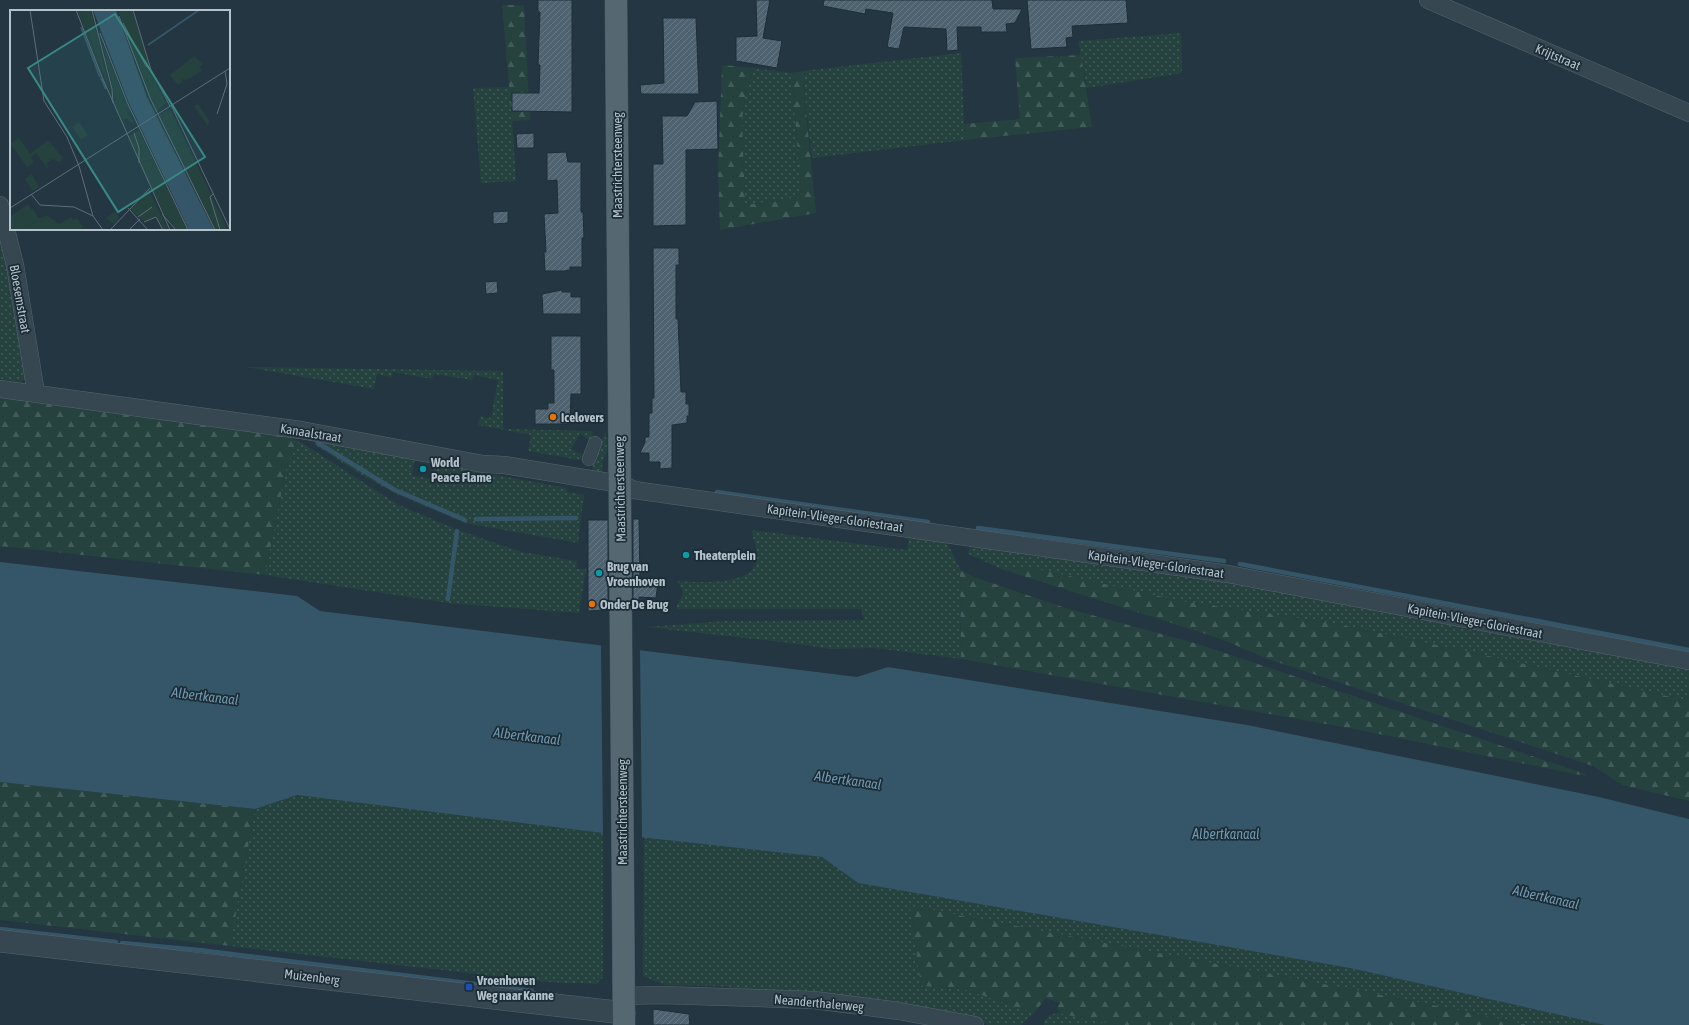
<svg xmlns="http://www.w3.org/2000/svg" width="1689" height="1025" font-family="'Asap Condensed',sans-serif">
  <style>
    .grass { fill: url(#grass-dots) }
    .forest { fill: url(#forest-firs) }
    .water { fill: #355669 }
    .pier { fill: #233641 }
    .lines { fill: none; stroke-linecap: round; stroke-linejoin: round }
    .stream { stroke: #355669; stroke-width: 4.5 }
    .building { fill: url(#building-hatch); stroke: #1e2e38 }
    .pedestrian-casing { stroke: #55656e; stroke-width: 14 }
    .minor-casing { stroke: #55656e; stroke-width: 18 }
    .tertiary-casing { stroke: #55656e; stroke-width: 23 }
    .primary-casing { stroke: #44535d; stroke-width: 23 }
    .pedestrian { stroke: #374751; stroke-width: 13 }
    .minor { stroke: #374751; stroke-width: 17 }
    .tertiary { stroke: #374751; stroke-width: 22 }
    .primary { stroke: #556771; stroke-width: 22 }
    .food-dot { fill: #e8710a; stroke: #1c2c36; stroke-width: 1.5 }
    .culture-dot { fill: #0f9aa8; stroke: #1c2c36; stroke-width: 1.5 }
    .transit-dot { fill: #1a4fb4; stroke: #1c2c36; stroke-width: 1.5 }
    .labels { text-anchor: middle; dominant-baseline: central; stroke-width: 3.5; stroke-linejoin: round; paint-order: stroke }
    .street-label { font-size: 13px; fill: #b4c2cb; stroke: #1c2c36 }
    .poi-label { font-size: 13px; font-weight: bold; fill: #b4c2cb; stroke: #1c2c36; text-anchor: start }
    .water-label { font-size: 14px; font-style: italic; fill: #719ab1; stroke: #1c2c36 }
    .inset-river { fill: none; stroke: #355669; stroke-width: 2 }
    .inset-road { fill: none; stroke: #5d6e78; stroke-width: 1 }
    .view { fill: #388985; fill-opacity: 0.15; stroke: #388985; stroke-width: 2 }
    .inset-edge { fill: none; stroke: #b4c2cb; stroke-width: 2 }
  </style>
  <defs>
    <pattern id="grass-dots" width="8" height="8" patternUnits="userSpaceOnUse"><rect width="8" height="8" fill="#25423f"/><path d="M2 2h.1M6 6h.1" fill="none" stroke="#425c59" stroke-width="1.8" stroke-linecap="round"/></pattern>
    <pattern id="forest-firs" width="22" height="20" patternUnits="userSpaceOnUse"><rect width="22" height="20" fill="#25423f"/><path d="M5 1l3.5 6h-7zM16 11l3.5 6h-7z" fill="#425c59"/></pattern>
    <pattern id="building-hatch" width="6" height="6" patternUnits="userSpaceOnUse"><rect width="6" height="6" fill="#4e636f"/><path d="M-1 1l2-2M0 6l6-6M5 7l2-2" fill="none" stroke="#657882"/></pattern>
  </defs>
  <rect width="100%" height="100%" fill="#233641"/>
  <path class="grass" d="M 1181,33 L 1182,73 L 1087,88 L 1078,41 Z
    M 961,53 L 965,140 L 812,158 L 802,71 Z
    M 754,68 L 791,73 L 802,197 L 745,205 L 742,119 L 745,97 Z
    M 510,87 L 516,181 L 481,183 L 473,88 Z
    M 0,231 L 29,378 L 20,382 L 0,379 Z
    M 246,367 L 503,371 L 503,429 L 593,431 L 591,441 L 580,434 L 571,449 L 586,457 L 586,461 L 528,451 L 531,435 L 478,425 L 480,416 L 491,418 L 498,380 L 474,375 L 472,380 L 434,374 L 432,379 L 393,372 L 392,377 L 377,374 L 374,389 Z
    M 606,432 L 607,450 L 602,463 L 603,474 L 594,478 L 591,460 L 593,462 L 601,447 L 598,445 Z
    M 299,441 L 397,504 L 458,530 L 522,552 L 577,561 L 576,569 L 586,569 L 579,613 L 448,603 L 265,575 L 287,465 Z
    M 315,441 L 415,458 L 412,475 L 431,479 L 435,462 L 441,465 L 567,488 L 567,492 L 584,495 L 578,543 L 465,523 L 394,493 L 355,471 L 315,445 Z
    M 752,530 L 907,550 L 909,534 L 943,541 L 950,548 L 960,569 L 961,659 L 874,648 L 830,649 L 791,643 L 647,627 L 725,621 L 864,620 L 861,609 L 678,609 L 676,607 L 683,594 L 678,581 C 698,582 760,588 757,554 C 757,546 752,539 752,530 Z
    M 971,541 L 1249,580 L 1689,665 L 1689,701 L 1480,654 L 1332,623 L 1186,602 L 1017,568 L 1004,570 L 968,554 Z
    M 297,795 L 603,833 L 603,977 L 596,984 L 547,982 L 230,946 L 255,809 Z
    M 644,837 L 822,857 L 858,883 L 1350,968 L 1605,1025 L 1528,1025 L 1418,1002 L 910,906 L 921,986 L 961,988 L 1034,1013 L 1021,1025 L 989,1025 L 894,1004 L 715,986 L 664,985 L 643,976 Z
    M 1057,1013 L 1118,1025 L 1044,1025 L 1044,1021 L 1050,1015 Z"/>
  <path class="forest" d="M 502,5 L 524,5 L 530,120 L 512,121 Z
    M 1081,55 L 1092,127 L 965,140 L 964,124 L 1020,119 L 1015,58 Z
    M 722,65 L 754,68 L 745,97 L 742,119 L 745,205 L 802,197 L 791,73 L 802,71 L 816,213 L 720,230 L 718,172 Z
    M 0,394 L 280,434 L 299,441 L 287,465 L 265,575 L 0,546 Z
    M 1017,568 L 1033,568 L 1186,602 L 1332,623 L 1480,654 L 1689,701 L 1689,801 L 1622,785 L 1593,766 L 1265,658 L 1224,640 L 1187,628 L 1004,570 Z
    M 960,569 L 971,576 L 1066,608 L 1198,644 L 1586,774 L 1585,776 L 1359,730 L 961,659 Z
    M 0,782 L 255,809 L 230,946 L 0,920 Z
    M 910,906 L 1418,1002 L 1528,1025 L 1118,1025 L 1057,1013 L 1059,1012 L 1057,1008 L 1060,1003 L 1046,998 L 1034,1013 L 961,988 L 921,986 Z"/>
  <path class="water" d="M 0,562 L 297,596 L 320,611 L 857,677 L 888,667 L 1247,725 L 1599,797 L 1689,819 L 1689,1025 L 1605,1025 L 1350,968 L 858,883 L 822,857 L 603,833 L 297,795 L 255,809 L 0,782 Z"/>
  <path class="pier" d="M 601,644 L 640,648 L 642,839 L 603,835 Z"/>
  <g class="lines">
    <path class="stream" d="M 318,443 L 395,490 L 465,520
      M 717,492 L 928,522
      M 476,519 L 576,518
      M 978,528 L 1224,561
      M 1240,564 L 1689,650
      M 448,599 L 457,531
      M 0,929 L 116,942
      M 122,943 L 199,950 L 532,991"/>
  </g>
  <path class="building" d="M 538,0 L 572,0 L 572,112 L 512,111 L 512,93 L 539,93 L 540,65 L 538,65 L 540,12 L 538,12 Z
    M 756,0 L 770,0 L 763,38 L 782,41 L 777,68 L 736,61 L 736,37 L 757,36 Z
    M 824,0 L 992,0 L 993,9 L 1022,9 L 1015,23 L 1006,24 L 1007,32 L 981,32 L 981,27 L 957,27 L 958,50 L 947,51 L 946,29 L 904,27 L 899,49 L 887,47 L 893,13 L 866,9 L 865,14 L 823,6 Z
    M 1027,0 L 1126,0 L 1128,23 L 1072,26 L 1073,37 L 1066,38 L 1067,47 L 1031,49 Z
    M 663,18 L 696,18 L 699,94 L 641,94 L 640,85 L 664,83 Z
    M 717,101 L 718,149 L 686,150 L 686,225 L 653,226 L 653,164 L 663,164 L 662,116 L 687,116 L 695,102 Z
    M 534,133 L 534,148 L 517,148 L 516,134 Z
    M 566,152 L 568,162 L 581,162 L 581,212 L 583,212 L 584,238 L 582,238 L 582,267 L 570,267 L 570,270 L 564,271 L 545,271 L 544,252 L 546,252 L 544,214 L 558,213 L 557,180 L 547,181 L 547,153 Z
    M 508,211 L 508,223 L 493,224 L 493,212 Z
    M 653,248 L 679,248 L 679,265 L 676,265 L 676,319 L 678,319 L 681,392 L 686,392 L 686,404 L 689,404 L 689,416 L 687,416 L 687,423 L 672,425 L 672,468 L 660,469 L 660,462 L 649,462 L 649,453 L 640,453 L 645,442 L 645,437 L 649,437 L 649,413 L 652,413 L 652,398 L 654,398 Z
    M 497,281 L 498,293 L 486,294 L 485,282 Z
    M 562,290 L 562,292 L 571,292 L 571,297 L 581,297 L 581,314 L 543,314 L 542,294 Z
    M 551,336 L 581,336 L 581,394 L 571,394 L 570,424 L 535,424 L 535,409 L 548,409 L 548,403 L 554,403 L 554,370 L 551,370 Z
    M 633,519 L 639,519 L 640,580 L 658,582 L 656,598 L 639,597 L 639,610 L 633,610 Z
    M 588,520 L 608,520 L 608,610 L 588,611 Z
    M 653,1009 L 689,1014 L 690,1025 L 653,1025 Z"/>
  <g class="lines">
    <g class="pedestrian-casing">
      <path id="pedestrian" d="M 589,459 L 595,443"/>
    </g>
    <g class="minor-casing">
      <path id="minor" d="M 1428,0 L 1689,113
        M 0,205 L 15,265 L 36,393
        M 0,389 L 301,430 L 483,464 L 504,465 L 621,484 L 634,490 L 1228,574 L 1689,661
        M 623,996 L 661,995 L 814,1000 L 899,1011 L 975,1025"/>
    </g>
    <g class="tertiary-casing">
      <path id="tertiary" d="M 0,941 L 624,1013"/>
    </g>
    <g class="primary-casing">
      <path id="primary" d="M 616,0 L 624,1025"/>
    </g>
    <use href="#pedestrian" class="pedestrian"/>
    <use href="#minor" class="minor"/>
    <use href="#tertiary" class="tertiary"/>
    <use href="#primary" class="primary"/>
  </g>
  <g class="food-dot">
    <circle cx="553" cy="417" r="4"/>
    <circle cx="592" cy="604" r="4"/>
  </g>
  <g class="culture-dot">
    <circle cx="423" cy="469" r="4"/>
    <circle cx="686" cy="555" r="4"/>
    <circle cx="599" cy="573" r="4"/>
  </g>
  <rect class="transit-dot" x="465" y="983" width="8" height="8" rx="2"/>
  <g class="labels">
    <g class="street-label">
      <text transform="translate(1558 57) rotate(23)">Krijtstraat</text>
      <text transform="translate(617 165) rotate(-90)">Maastrichtersteenweg</text>
      <text transform="translate(20 299) rotate(80)">Bloesemstraat</text>
      <text transform="translate(311 433) rotate(9)">Kanaalstraat</text>
      <text transform="translate(620 489) rotate(-91)">Maastrichtersteenweg</text>
      <text transform="translate(835 518) rotate(8)">Kapitein-Vlieger-Gloriestraat</text>
      <text transform="translate(1156 564) rotate(8)">Kapitein-Vlieger-Gloriestraat</text>
      <text transform="translate(1475 621) rotate(11)">Kapitein-Vlieger-Gloriestraat</text>
      <text transform="translate(622 812) rotate(-90)">Maastrichtersteenweg</text>
      <text transform="translate(312 977) rotate(7)">Muizenberg</text>
      <text transform="translate(819 1003) rotate(5)">Neanderthalerweg</text>
    </g>
    <g class="poi-label">
      <text x="561" y="417">Icelovers</text>
      <text x="431" y="462">World<tspan x="431" dy="15">Peace Flame</tspan></text>
      <text x="694" y="555">Theaterplein</text>
      <text x="607" y="566">Brug van<tspan x="607" dy="15">Vroenhoven</tspan></text>
      <text x="600" y="604">Onder De Brug</text>
      <text x="477" y="980">Vroenhoven<tspan x="477" dy="15">Weg naar Kanne</tspan></text>
    </g>
    <g class="water-label">
      <text transform="translate(205 696) rotate(7)">Albertkanaal</text>
      <text transform="translate(527 736) rotate(7)">Albertkanaal</text>
      <text transform="translate(848 780) rotate(8)">Albertkanaal</text>
      <text x="1226" y="834">Albertkanaal</text>
      <text transform="translate(1546 897) rotate(13)">Albertkanaal</text>
    </g>
  </g>
  <g transform="translate(10 10)">
    <rect width="220" height="220" fill="#233641"/>
    <path d="M 67,0 L 70,0 L 102,91 ZM 118,0 L 122,0 L 140,58 L 138,58 L 131,41 ZM 107,3 L 141,68 L 139,60 L 142,63 L 156,93 L 145,103 ZM 184,46 L 193,54 L 189,57 L 192,61 L 176,70 L 172,69 L 173,72 L 168,75 L 160,65 ZM 113,85 L 127,114 L 115,96 L 124,112 L 121,113 L 117,108 L 113,110 L 105,96 L 105,90 ZM 188,94 L 200,112 L 197,115 L 184,96 ZM 160,99 L 176,132 L 163,137 L 147,106 ZM 69,112 L 78,125 L 71,130 L 62,117 ZM 129,120 L 143,149 L 130,153 L 119,126 ZM 9,128 L 20,144 L 38,130 L 53,148 L 49,152 L 43,149 L 37,153 L 38,159 L 26,143 L 21,147 L 24,152 L 17,157 L 0,133 ZM 22,164 L 29,177 L 23,181 L 15,169 ZM 139,180 L 158,220 L 154,220 L 146,206 L 135,212 L 120,199 ZM 18,194 L 22,200 L 12,206 L 18,216 L 36,205 L 49,214 L 62,207 L 63,210 L 67,208 L 73,217 L 70,220 L 0,220 L 0,207 ZM 105,201 L 109,208 L 104,214 L 96,208 Z" fill="#25423f"/>
    <path d="M 70,0 L 81,0 L 101,84 L 90,56 ZM 108,0 L 118,0 L 143,71 L 137,77 ZM 90,26 L 113,85 L 105,90 L 103,79 ZM 176,132 L 218,220 L 204,220 L 163,137 ZM 143,149 L 178,220 L 167,220 L 154,204 L 130,153 ZM 23,199 L 29,208 L 35,206 L 18,216 L 12,206 Z" fill="#25423f"/>
    <path d="M 83,0 L 106,0 L 137,87 L 204,220 L 179,220 L 118,91 Z" fill="#355669"/>
    <path class="inset-river" d="M 71,17 L 90,67M 138,35 L 189,0M 91,68 L 96,79"/>
    <path class="inset-road" d="M 20,0 L 34,91 L 57,127 L 69,156 L 83,206 L 93,220M 66,0 L 92,67 L 160,220M 82,0 L 102,79 L 103,93M 123,0 L 141,60 L 160,96M 109,6 L 140,88 L 205,220M 113,13 L 136,56 L 141,60M 90,23 L 117,92 L 178,220M 161,95 L 220,219M 207,104 L 217,74 L 215,61M 124,123 L 129,138 L 129,153M 21,184 L 30,195 L 64,197 L 83,206M 203,184 L 200,187 L 210,220M 0,198 L 220,58M 118,198 L 138,220M 152,204 L 166,220M 128,207 L 142,197M 134,212 L 146,207 L 153,220M 100,220 L 140,178M 119,220 L 130,209"/>
    <path class="view" d="M 105,4 L 195,147 L 108,202 L 18,58 Z"/>
    <rect width="220" height="220" class="inset-edge"/>
  </g>
</svg>
